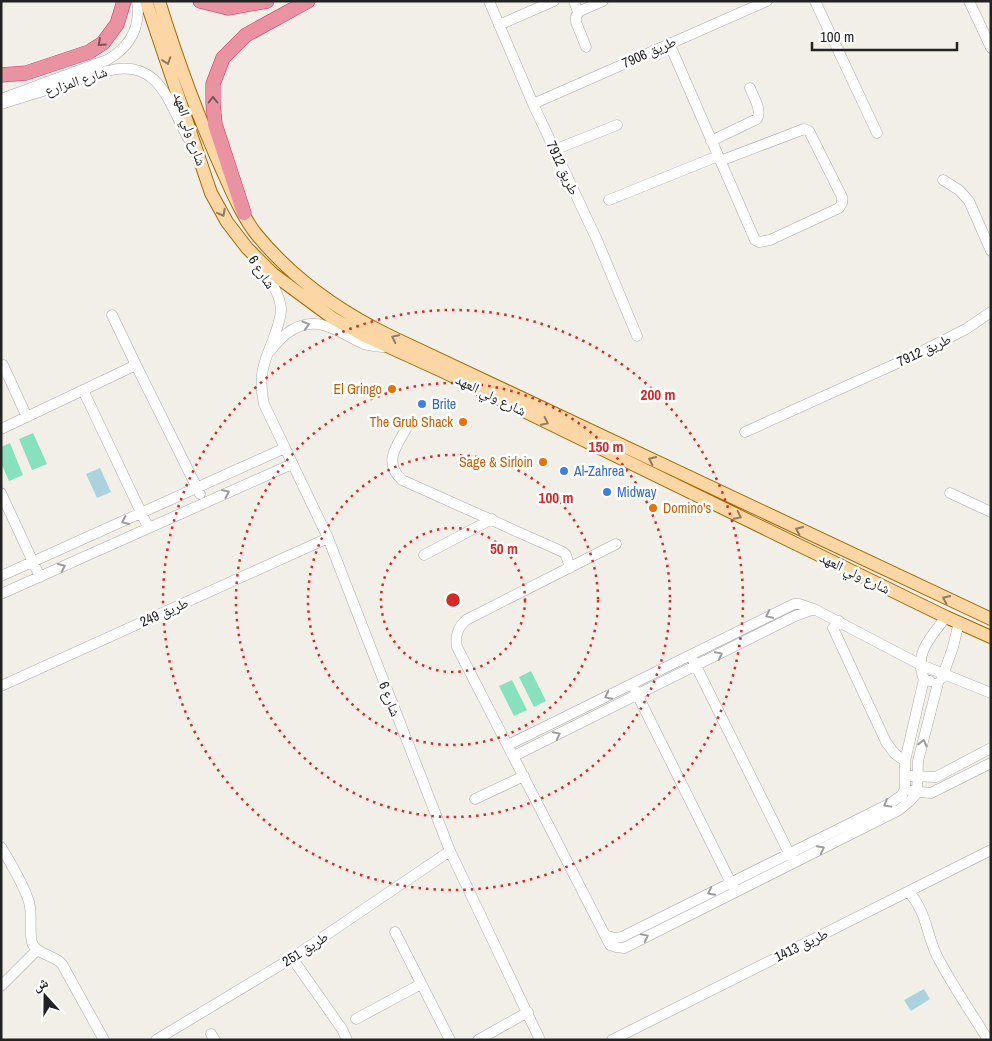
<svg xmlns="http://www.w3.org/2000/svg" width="992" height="1041" font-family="'Archivo Narrow','Noto Naskh Arabic',sans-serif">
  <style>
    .pitch { fill: #88e0be }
    .water { fill: #aad3df }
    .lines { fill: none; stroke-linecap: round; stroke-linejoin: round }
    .minor-casing { stroke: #a9a9a9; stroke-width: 11 }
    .major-casing { stroke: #a06b00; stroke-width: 14 }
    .highway-casing { stroke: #dc2a67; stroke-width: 15 }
    .minor { stroke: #fff; stroke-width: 10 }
    .major { stroke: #fcd6a4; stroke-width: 12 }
    .highway { stroke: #e892a2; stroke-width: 14 }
    .oneway { stroke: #7b545c }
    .oneway2 { stroke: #8f7c63 }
    .oneway3 { stroke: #9c9c9c }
    .ring { fill: none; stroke: #d62828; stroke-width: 2.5; stroke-dasharray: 2.5 5 }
    .food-dot { fill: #e8710a; stroke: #fff; stroke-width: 2 }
    .shop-dot { fill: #3f7fe0; stroke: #fff; stroke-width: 2 }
    .labels { text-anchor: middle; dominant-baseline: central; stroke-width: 5; stroke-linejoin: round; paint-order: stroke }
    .street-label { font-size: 14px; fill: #222; stroke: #fff }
    .food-label { font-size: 14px; fill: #c56008; stroke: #fff; text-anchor: end }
    .shop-label { font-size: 14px; fill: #366cbe; stroke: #fff; text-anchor: start }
    .centre { fill: #d62828; stroke: #fff; stroke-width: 2.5 }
    .ring-label { font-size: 15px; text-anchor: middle; font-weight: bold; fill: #d62828; stroke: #fff; stroke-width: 5; stroke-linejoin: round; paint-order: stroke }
  </style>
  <rect width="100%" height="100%" fill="#f2efe9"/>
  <path class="pitch" d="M 33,433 L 47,464 L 32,470 L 19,439 Z
    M 10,443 L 23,475 L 9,481 L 1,463 L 1,447 Z
    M 531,671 L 546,701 L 534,707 L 519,677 Z
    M 512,680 L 527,710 L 514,716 L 499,686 Z"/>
  <path class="water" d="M 100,468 L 111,492 L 97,498 L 86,474 Z
    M 924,989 L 930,999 L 911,1011 L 904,1000 Z"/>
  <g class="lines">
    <g class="minor-casing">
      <path id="minor" d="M 489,1 L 533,104 L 597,240 L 637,336
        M 574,1 L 578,12
        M 815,1 L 877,133
        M 969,1 L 991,48
        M 499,25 L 554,1
        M 669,43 L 755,240 L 759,242 L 770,240 L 839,208 L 842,203 L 842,197 L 809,131 L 804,129 L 720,161
        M 586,47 L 576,22 L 576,16 L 580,11 L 603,1
        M 4,98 L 107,60 C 130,47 141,27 137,1
        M 1,104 L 107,71 C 159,57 168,102 188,138
        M 533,104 L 767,1
        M 711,141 L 757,119 C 762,110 754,98 750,88
        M 554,150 L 617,125
        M 943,180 L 959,190 L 969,201 L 991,251
        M 609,200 L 718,156
        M 261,267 C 270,279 280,294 281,309 C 281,320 276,330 273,340 C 263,364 258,378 264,404 L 328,538 L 450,851 L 540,1040
        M 112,315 L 136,365 L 200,494
        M 270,351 C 275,345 280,339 286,334 C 316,311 337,332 364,344 C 370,346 377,346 383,347
        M 3,365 L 27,417
        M 83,390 L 148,527
        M 1,429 L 136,365
        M 406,429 C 396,447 383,462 402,480 L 563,552 L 566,555 L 570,568
        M 745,432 L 913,356 L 966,329 L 991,312
        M 1,493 L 40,577
        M 950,493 L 991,512
        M 616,544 L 466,620 C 457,628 455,636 457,647 L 610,945 L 616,947 L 624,948 L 899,810 L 910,801 L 917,793 L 918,761 L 938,683
        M 424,555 L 492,519
        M 1,576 L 285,448
        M 1,594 L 292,464
        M 839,621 L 833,628 L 886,742 L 895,754 L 905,761
        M 693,660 L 791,857
        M 942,678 L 953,647 L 959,622
        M 930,681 L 924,679 C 913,654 931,637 946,617
        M 1,686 L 328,538
        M 635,690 L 733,887
        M 508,745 L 794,604 L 799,604 L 814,609 L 919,664 L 991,693
        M 514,756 L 795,616 L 814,609
        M 911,776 L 936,777 L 991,748
        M 911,791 L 931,793 L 991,763
        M 475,799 L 524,776
        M 1,847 C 11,864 23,883 29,902 C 33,915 28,936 33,945 C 39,955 54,955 62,964 L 104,1040
        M 909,892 C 927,913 926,933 937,956 C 952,985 971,1012 988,1040
        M 395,932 L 450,1040
        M 605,935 L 614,938 L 622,937 L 891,803 L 902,795 L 905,789 L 905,761 L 924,679
        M 292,958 L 342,1029 L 347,1040
        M 1,986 L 37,950
        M 356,1019 L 421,984
        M 211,1034 L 215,1040
        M 156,1040 L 292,958 L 450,851
        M 478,1040 L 528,1012
        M 612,1040 L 991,850"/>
    </g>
    <g class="major-casing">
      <path id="major" d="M 146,1 L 211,193 L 227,222 L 247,248 L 273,274 L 334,319 L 365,336 L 444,372 L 946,617 L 991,637
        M 159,1 C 177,59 198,117 223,172 C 232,192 243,218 257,235 C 294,280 340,312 392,337 L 991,619"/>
    </g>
    <g class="highway-casing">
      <path id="highway" d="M 200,1 L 228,8 L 267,1
        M 1,75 L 26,73 L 89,52 L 103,43 L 117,24 L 124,1
        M 244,213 L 215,124 L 213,103 L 213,84 L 223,58 L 246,35 L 308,1"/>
    </g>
    <use href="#minor" class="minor"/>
    <use href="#major" class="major"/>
    <use href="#highway" class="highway"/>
  </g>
  <defs><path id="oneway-chevron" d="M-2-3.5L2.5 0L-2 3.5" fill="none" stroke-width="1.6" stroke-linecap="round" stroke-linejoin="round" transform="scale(1.25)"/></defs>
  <g class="oneway">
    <use href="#oneway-chevron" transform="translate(101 43) rotate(138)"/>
    <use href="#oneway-chevron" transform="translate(213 100) rotate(-90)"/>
  </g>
  <g class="oneway2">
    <use href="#oneway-chevron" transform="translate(167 61) rotate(71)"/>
    <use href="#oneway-chevron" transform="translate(222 213) rotate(62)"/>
    <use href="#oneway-chevron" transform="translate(395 338) rotate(-154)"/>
    <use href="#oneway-chevron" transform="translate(545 422) rotate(26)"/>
    <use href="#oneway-chevron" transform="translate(652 460) rotate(-155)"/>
    <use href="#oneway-chevron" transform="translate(738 516) rotate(26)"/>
    <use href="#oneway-chevron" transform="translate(799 530) rotate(-155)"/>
    <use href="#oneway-chevron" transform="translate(946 599) rotate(-155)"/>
  </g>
  <g class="oneway3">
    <use href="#oneway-chevron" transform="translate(306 325) rotate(-16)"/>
    <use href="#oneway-chevron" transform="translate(226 493) rotate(-24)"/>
    <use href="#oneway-chevron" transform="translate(125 521) rotate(156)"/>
    <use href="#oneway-chevron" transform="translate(62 567) rotate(-25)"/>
    <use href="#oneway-chevron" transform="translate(769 615) rotate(154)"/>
    <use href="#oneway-chevron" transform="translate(719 655) rotate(-27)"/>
    <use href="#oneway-chevron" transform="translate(608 696) rotate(154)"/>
    <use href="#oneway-chevron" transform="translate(557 735) rotate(-26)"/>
    <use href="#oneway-chevron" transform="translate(923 743) rotate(-76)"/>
    <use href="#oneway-chevron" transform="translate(887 804) rotate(151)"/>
    <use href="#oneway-chevron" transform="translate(821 849) rotate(-27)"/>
    <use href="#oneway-chevron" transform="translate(711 892) rotate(153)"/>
    <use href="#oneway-chevron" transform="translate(645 937) rotate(-26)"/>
  </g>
  <g class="ring">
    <circle cx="453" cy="600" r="72"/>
    <circle cx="453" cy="600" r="145"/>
    <circle cx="453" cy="600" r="217"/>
    <circle cx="453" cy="600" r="290"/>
  </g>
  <g class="food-dot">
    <circle cx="392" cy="389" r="5"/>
    <circle cx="463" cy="422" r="5"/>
    <circle cx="543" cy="462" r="5"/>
    <circle cx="653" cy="508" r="5"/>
  </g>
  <g class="shop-dot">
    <circle cx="422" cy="404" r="5"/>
    <circle cx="564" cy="471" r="5"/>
    <circle cx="607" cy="492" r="5"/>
  </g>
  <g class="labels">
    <g class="street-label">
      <text transform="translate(649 52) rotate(-24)">طريق 7906</text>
      <text transform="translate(76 81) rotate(-18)">شارع المزارع</text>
      <text transform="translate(190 129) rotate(72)">شارع ولي العهد</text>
      <text transform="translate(563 168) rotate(65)">طريق 7912</text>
      <text transform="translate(262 272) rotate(57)">شارع 6</text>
      <text transform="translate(924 350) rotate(-25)">طريق 7912</text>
      <text transform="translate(491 395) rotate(26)">شارع ولي العهد</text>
      <text transform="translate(855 573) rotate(26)">شارع ولي العهد</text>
      <text transform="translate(164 612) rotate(-24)">طريق 249</text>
      <text transform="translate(390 699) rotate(69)">شارع 6</text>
      <text transform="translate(801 945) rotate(-26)">طريق 1413</text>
      <text transform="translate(305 949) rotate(-33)">طريق 251</text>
    </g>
    <g class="food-label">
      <text x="382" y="389">El Gringo</text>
      <text x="453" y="422">The Grub Shack</text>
      <text x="533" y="462">Sage &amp; Sirloin</text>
      <text x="663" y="508" text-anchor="start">Domino's</text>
    </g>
    <g class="shop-label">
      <text x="432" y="404">Brite</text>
      <text x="574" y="471">Al-Zahrea</text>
      <text x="617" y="492">Midway</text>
    </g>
  </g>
  <circle cx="453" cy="600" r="8" class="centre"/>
  <g class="ring-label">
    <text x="658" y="400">200 m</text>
    <text x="606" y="452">150 m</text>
    <text x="556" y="503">100 m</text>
    <text x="504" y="554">50 m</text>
  </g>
  <rect width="992" height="1041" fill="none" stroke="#222222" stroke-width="5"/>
  <g transform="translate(45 996) rotate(339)" stroke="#ffffff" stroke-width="4" paint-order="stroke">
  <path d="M0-4L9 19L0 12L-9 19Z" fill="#222222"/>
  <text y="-8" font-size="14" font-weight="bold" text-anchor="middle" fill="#222222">ش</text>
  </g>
  <path d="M812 42v8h145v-8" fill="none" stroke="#222222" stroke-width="2.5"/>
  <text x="820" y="42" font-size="15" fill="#222222" stroke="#ffffff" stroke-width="4" paint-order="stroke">100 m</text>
</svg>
